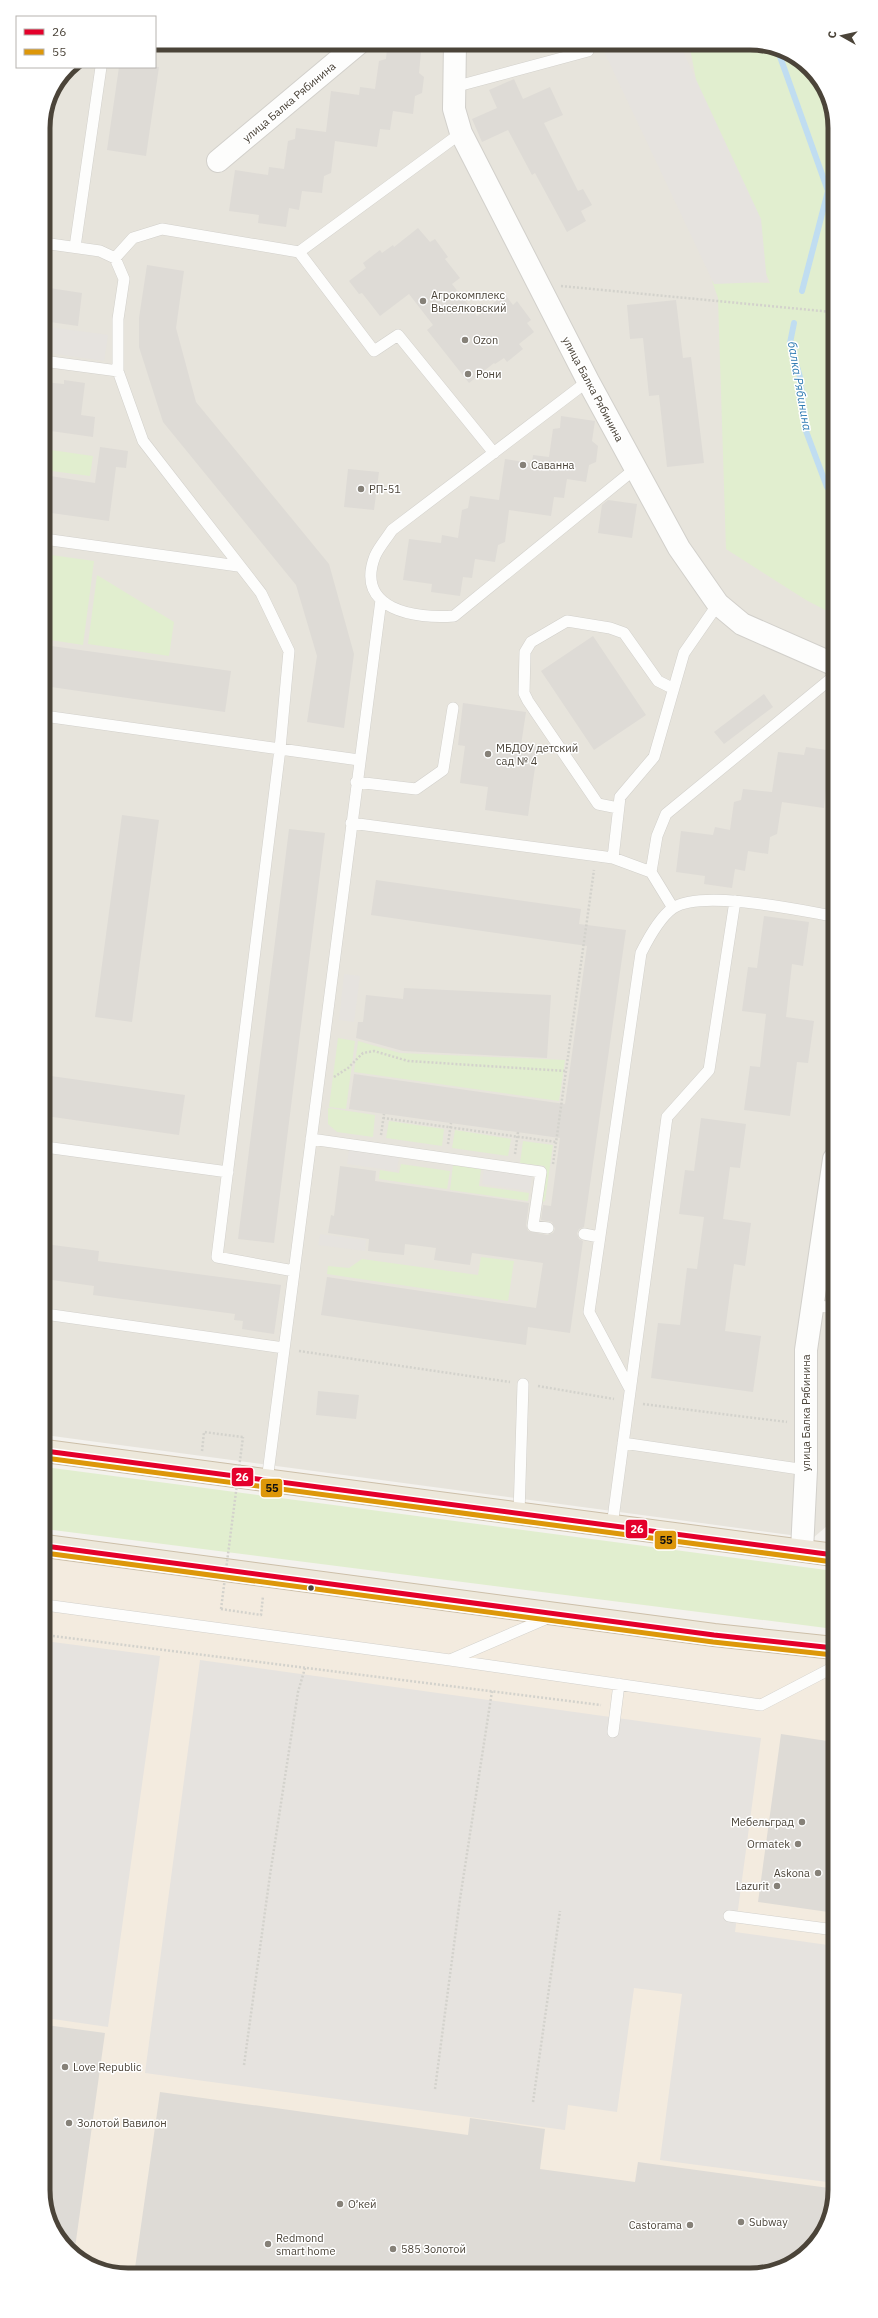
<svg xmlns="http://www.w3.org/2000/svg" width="878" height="2318" font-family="'IBM Plex Sans',sans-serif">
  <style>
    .residential { fill: #e7e4dc }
    .commercial { fill: #f3ebdf }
    .green { fill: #e1eecf }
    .parking { fill: #e6e3df }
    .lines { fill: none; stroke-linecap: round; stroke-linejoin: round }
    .stream { stroke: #c0ddf1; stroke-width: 6 }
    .building { fill: #dedbd6 }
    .lane-casing { stroke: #d2d0cb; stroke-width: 12 }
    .street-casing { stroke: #d2d0cb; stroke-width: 24 }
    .highway-casing { stroke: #ccbfa9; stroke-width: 24 }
    .path { stroke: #d3d2cc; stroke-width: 2.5; stroke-dasharray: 2 2; stroke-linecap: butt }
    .lane { stroke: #fdfdfc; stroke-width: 11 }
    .street { stroke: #fdfdfc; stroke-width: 22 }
    .highway { stroke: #ede8db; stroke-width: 22 }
    .path-bridge { stroke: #d3d2cc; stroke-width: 2.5; stroke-dasharray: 2 2; stroke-linecap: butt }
    .bus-1-casing { stroke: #fff; stroke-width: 8 }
    .bus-2-casing { stroke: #fff; stroke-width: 8 }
    .bus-1 { stroke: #e4002b; stroke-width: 5 }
    .bus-2 { stroke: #dd9709; stroke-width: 5 }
    .poi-dot { fill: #868178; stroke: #fff; stroke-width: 1.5 }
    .bus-dot { fill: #4b4439; stroke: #fff; stroke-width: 1.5 }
    .labels { text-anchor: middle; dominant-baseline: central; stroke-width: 3; stroke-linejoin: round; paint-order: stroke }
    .street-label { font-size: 11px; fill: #4b4439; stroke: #fff }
    .poi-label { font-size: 11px; fill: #4b4439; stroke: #fff; text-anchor: start }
    .water-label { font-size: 12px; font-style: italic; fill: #2e7ab2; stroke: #fff }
    .rim { fill: none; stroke: #4b4439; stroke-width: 5 }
    .line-badge { stroke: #fff; stroke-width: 1.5 }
    .badge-label { font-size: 11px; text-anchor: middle; font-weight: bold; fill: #fff }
    .pale-badge-label { font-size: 11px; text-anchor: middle; font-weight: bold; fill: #111 }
  </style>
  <rect width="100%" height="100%" fill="#f4f2ee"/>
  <path class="residential" d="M 155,43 L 756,43 L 802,61 L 832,106 L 834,1520 L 813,1538 L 45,1435 L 43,122 L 50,95 L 68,68 L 155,67 Z"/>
  <path class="commercial" d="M 45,1556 L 834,1657 L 835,2190 L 818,2242 L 772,2272 L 122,2275 L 72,2254 L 46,2212 Z"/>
  <path class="green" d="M 689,43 L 756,43 L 802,61 L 832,106 L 833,614 L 806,600 L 726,549 L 718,298 L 712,281 L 770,283 L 707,138 Z
    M 44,449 L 93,456 L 90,476 L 44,470 Z
    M 44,554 L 94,561 L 83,645 L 44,639 Z
    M 97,575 L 174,622 L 169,656 L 88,644 Z
    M 338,1038 L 355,1041 L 346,1109 L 329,1107 Z
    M 358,1041 L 400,1053 L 565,1060 L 559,1101 L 354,1072 Z
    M 328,1108 L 375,1115 L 373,1137 L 337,1132 L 328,1124 Z
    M 389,1121 L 444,1129 L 442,1146 L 386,1138 Z
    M 455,1130 L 511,1139 L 508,1156 L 452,1148 Z
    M 523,1141 L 553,1145 L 545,1201 L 540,1203 L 545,1166 L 520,1163 Z
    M 401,1164 L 450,1171 L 447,1189 L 379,1179 L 380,1170 L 399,1173 Z
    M 453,1165 L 481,1169 L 479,1186 L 529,1193 L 528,1201 L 450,1190 Z
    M 481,1257 L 514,1261 L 508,1301 L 327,1274 L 328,1266 L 349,1268 L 362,1259 L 478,1275 Z
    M 45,1467 L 834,1571 L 834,1629 L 45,1529 Z"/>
  <path class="parking" d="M 600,43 L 679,43 L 761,219 L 767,282 L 714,284 Z
    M 43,326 L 108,335 L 104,361 L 43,352 Z
    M 344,974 L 360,976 L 354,1022 L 339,1020 Z
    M 349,1150 L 399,1157 L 397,1171 L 347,1164 Z
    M 484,1169 L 532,1176 L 530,1191 L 482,1184 Z
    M 320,1234 L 366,1240 L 365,1251 L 318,1245 Z
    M 45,1641 L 160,1656 L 108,2027 L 46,2018 Z
    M 200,1660 L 761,1738 L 735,1932 L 835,1946 L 835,2183 L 660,2160 L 682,1994 L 634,1988 L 617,2112 L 568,2105 L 565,2130 L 145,2073 Z"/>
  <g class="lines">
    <path class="stream" d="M 778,51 L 828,191 L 802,291
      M 794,323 L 790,343 L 800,377 L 806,431 L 827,487 L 833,493"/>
  </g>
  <path class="building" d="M 387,48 L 421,52 L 419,73 L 424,77 L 422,93 L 415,96 L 413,114 L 393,111 L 390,130 L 380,129 L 377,147 L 335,141 L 331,173 L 324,176 L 322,193 L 302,191 L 299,210 L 289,208 L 286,227 L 258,223 L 259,215 L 229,211 L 235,170 L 268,175 L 269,167 L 284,169 L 288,141 L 295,139 L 296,128 L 326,132 L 331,91 L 359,95 L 360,87 L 375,89 L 379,61 L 386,59 Z
    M 119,67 L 159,67 L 146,156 L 107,150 Z
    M 514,79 L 523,99 L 550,87 L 563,115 L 544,123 L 578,191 L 583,189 L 592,205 L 581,211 L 586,221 L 567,232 L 535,173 L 532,175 L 508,130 L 482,142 L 472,119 L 497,108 L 489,90 Z
    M 418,228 L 430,242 L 435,239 L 448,257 L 445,259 L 460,278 L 452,284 L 477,316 L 505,294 L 513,305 L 517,301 L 531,320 L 527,323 L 534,332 L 519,344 L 523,349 L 507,362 L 504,358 L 495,364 L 494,363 L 469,383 L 427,330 L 433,325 L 409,294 L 380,316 L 362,293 L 359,294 L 349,281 L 366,268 L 363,263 L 380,250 L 382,253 L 393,245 L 394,247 Z
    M 147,265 L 184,271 L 176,328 L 196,402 L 329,564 L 354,654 L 344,728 L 307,722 L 317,656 L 296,585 L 163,422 L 139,347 L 139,318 Z
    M 43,287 L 82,293 L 78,326 L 43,321 Z
    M 676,300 L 683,358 L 691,357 L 704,463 L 667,467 L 659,395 L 649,396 L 643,338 L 630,339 L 627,305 Z
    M 64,380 L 85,383 L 81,415 L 95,417 L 93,437 L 44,430 L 44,382 L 64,384 Z
    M 561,416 L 595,421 L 592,441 L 598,446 L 596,462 L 589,465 L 586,482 L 567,479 L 564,498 L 554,497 L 551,516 L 509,510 L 505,542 L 498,545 L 495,562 L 475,559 L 472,578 L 463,577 L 460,596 L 431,592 L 432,584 L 403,580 L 409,539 L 441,543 L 442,535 L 458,538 L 462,510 L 468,508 L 470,496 L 499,500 L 505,459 L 532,463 L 533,455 L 549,457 L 553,429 L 560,428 Z
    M 100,447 L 128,451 L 126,468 L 116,467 L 109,521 L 44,512 L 44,475 L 95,483 Z
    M 348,469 L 379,472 L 374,510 L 344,507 Z
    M 608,500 L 637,504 L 632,538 L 598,533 L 602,505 Z
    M 593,636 L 646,715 L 594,750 L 541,671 Z
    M 44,645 L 231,671 L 225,712 L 44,686 Z
    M 764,694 L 773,707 L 724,744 L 714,732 Z
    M 463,703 L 526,712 L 521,745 L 538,747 L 528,816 L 485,810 L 488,787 L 460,783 L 465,746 L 458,745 Z
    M 806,747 L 833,751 L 833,790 L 826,789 L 824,808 L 782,802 L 777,834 L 770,837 L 768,854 L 748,851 L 745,871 L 735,869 L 732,888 L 704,884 L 705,876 L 676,872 L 681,831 L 713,835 L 715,827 L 730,830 L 734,802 L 741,800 L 743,789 L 772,792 L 778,752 L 804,755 Z
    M 122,815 L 159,820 L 132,1022 L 95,1017 Z
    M 289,829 L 325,833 L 274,1243 L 238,1239 Z
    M 376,880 L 581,909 L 579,924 L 626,930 L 584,1227 L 579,1229 L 577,1233 L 579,1239 L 583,1241 L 570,1333 L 528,1327 L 526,1345 L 321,1315 L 327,1277 L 536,1308 L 543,1263 L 472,1253 L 470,1265 L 434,1260 L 436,1248 L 405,1244 L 404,1255 L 385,1253 L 368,1251 L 369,1239 L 328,1233 L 331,1215 L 334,1216 L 340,1166 L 376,1171 L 375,1181 L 529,1203 L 526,1225 L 528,1231 L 547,1235 L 553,1233 L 555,1229 L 552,1222 L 541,1220 L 543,1205 L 551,1206 L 560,1138 L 349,1109 L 354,1074 L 565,1104 L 587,946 L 371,915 Z
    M 764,916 L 809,922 L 803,966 L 792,964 L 786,1017 L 814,1021 L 808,1063 L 797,1062 L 790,1116 L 744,1110 L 750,1066 L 760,1067 L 766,1014 L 742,1011 L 748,967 L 757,968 Z
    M 404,988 L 551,995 L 547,1058 L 403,1051 L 356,1038 L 358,1022 L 363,1022 L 366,995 L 403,999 Z
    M 44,1075 L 185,1095 L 179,1135 L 46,1116 L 48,1101 L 44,1101 Z
    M 701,1118 L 746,1124 L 740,1168 L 730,1167 L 723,1219 L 751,1223 L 745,1266 L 734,1264 L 725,1331 L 761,1336 L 753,1392 L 651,1378 L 658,1323 L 680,1325 L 687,1268 L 697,1269 L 704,1217 L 679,1214 L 685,1170 L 694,1171 Z
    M 45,1244 L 99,1251 L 98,1261 L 281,1285 L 274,1334 L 242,1329 L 243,1321 L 234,1320 L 235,1314 L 93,1295 L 94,1286 L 45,1279 Z
    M 318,1391 L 359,1395 L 356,1419 L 316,1415 Z
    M 781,1734 L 834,1742 L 835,1913 L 758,1902 Z
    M 46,2025 L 105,2033 L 74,2255 L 46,2212 Z
    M 160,2092 L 468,2135 L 470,2118 L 545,2129 L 540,2169 L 635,2182 L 638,2162 L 829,2188 L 826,2208 L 829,2208 L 818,2242 L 772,2272 L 134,2275 Z"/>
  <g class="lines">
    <g class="lane-casing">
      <path id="lane" d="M 454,87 L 588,51
        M 43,243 L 100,251 L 115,258 L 133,238 L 162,229 L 299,252 L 461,133
        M 75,247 L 101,67
        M 299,252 L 374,351 L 398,335 L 494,453
        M 115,258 L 124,279 L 118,319 L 118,371 L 143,441 L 261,593 L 289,651 L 280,749 L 217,1257 L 294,1271
        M 43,361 L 118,371
        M 588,381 L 392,530 C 387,538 379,547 375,556 C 354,610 416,619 454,616 L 636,468
        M 44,539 L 238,566
        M 44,716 L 359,760
        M 356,782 L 416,789 L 443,770 L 453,708
        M 618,808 L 598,804 L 528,701 L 524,693 L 525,652 L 531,642 L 567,621 L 610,628 L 624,633 L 658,681 L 672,688
        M 351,823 L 613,858 L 651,872 L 673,908
        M 613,858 L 620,797 L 654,757 L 684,653 L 718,604
        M 651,872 L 657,836 L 666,814 L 833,677
        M 311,1139 L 541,1172 L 533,1226 L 548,1228
        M 45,1147 L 228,1172
        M 584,1234 L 599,1237
        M 812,1305 L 834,1308
        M 45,1314 L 284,1348
        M 630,1389 L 589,1312 L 641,953 C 648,939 660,917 673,908 C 701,889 798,910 833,916
        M 623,1443 L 806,1470
        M 267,1481 L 381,600
        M 519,1514 L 523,1384
        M 612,1526 L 667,1117 L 709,1070 L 735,901
        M 45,1605 L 450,1660 L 550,1617
        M 450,1660 L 761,1705 L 834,1667
        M 613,1732 L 619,1684
        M 729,1916 L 835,1930"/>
    </g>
    <g class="street-casing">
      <path id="street" d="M 455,43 L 454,109 L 461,133 L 588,381 L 679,548 L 718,604 L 742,624 L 833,664
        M 218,161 L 359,43
        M 802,1550 L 806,1470 L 806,1350 L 834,1159"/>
    </g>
    <g class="highway-casing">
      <path id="highway" d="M 45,1451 L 834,1555
        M 45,1546 L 714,1635 L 834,1648"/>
    </g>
    <path class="path" d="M 561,286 L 832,312
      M 334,1077 L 348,1068 L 363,1053 L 374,1051 L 408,1061 L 566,1071
      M 383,1118 L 556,1142
      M 381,1135 L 384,1114
      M 448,1144 L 451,1123
      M 515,1154 L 518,1132
      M 553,1164 L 594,870
      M 299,1351 L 510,1382
      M 538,1386 L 614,1399
      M 643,1404 L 787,1422
      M 202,1451 L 204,1432 L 243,1437
      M 221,1609 L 261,1615 L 263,1596
      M 45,1635 L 601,1705
      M 244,2065 L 270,1875 L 298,1692 L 305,1668
      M 435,2089 L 460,1899 L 492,1691
      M 533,2102 L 560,1911"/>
    <use href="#lane" class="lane"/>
    <use href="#street" class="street"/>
    <use href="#highway" class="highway"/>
    <path class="path-bridge" d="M 221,1609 L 243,1437"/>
    <g class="bus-1-casing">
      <path id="bus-1" d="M 45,1451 L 834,1555
        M 45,1546 L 714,1635 L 834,1648"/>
    </g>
    <g class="bus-2-casing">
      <path id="bus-2" d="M 45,1458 L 833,1562
        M 45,1553 L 713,1642 L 833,1655"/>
    </g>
    <use href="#bus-1" class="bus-1"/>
    <use href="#bus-2" class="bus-2"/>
  </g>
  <g class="poi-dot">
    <circle cx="423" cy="301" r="4"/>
    <circle cx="465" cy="340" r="4"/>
    <circle cx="468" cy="374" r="4"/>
    <circle cx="523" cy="465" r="4"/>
    <circle cx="361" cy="489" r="4"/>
    <circle cx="488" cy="754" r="4"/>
    <circle cx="802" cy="1822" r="4"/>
    <circle cx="798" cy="1844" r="4"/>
    <circle cx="818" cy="1873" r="4"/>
    <circle cx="777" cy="1886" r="4"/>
    <circle cx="65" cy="2067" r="4"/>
    <circle cx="69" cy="2123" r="4"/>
    <circle cx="340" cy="2204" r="4"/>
    <circle cx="741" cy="2222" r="4"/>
    <circle cx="690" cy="2225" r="4"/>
    <circle cx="268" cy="2244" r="4"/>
    <circle cx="393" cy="2249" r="4"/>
  </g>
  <circle class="bus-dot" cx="311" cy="1588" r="3.5"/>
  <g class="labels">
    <g class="street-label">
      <text transform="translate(289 102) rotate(-40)">улица Балка Рябинина</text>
      <text transform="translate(593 389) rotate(62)">улица Балка Рябинина</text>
      <text transform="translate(806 1413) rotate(-90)">улица Балка Рябинина</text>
    </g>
    <g class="poi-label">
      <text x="431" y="295">Агрокомплекс<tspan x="431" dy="13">Выселковский</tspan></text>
      <text x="473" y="340">Ozon</text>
      <text x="476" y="374">Рони</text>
      <text x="531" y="465">Саванна</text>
      <text x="369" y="489">РП-51</text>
      <text x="496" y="748">МБДОУ детский<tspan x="496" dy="13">сад № 4</tspan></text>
      <text x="794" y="1822" text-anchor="end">Мебельград</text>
      <text x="790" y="1844" text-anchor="end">Ormatek</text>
      <text x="810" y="1873" text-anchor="end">Askona</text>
      <text x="769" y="1886" text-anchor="end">Lazurit</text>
      <text x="73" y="2067">Love Republic</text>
      <text x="77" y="2123">Золотой Вавилон</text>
      <text x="348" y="2204">О’кей</text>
      <text x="749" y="2222">Subway</text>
      <text x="682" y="2225" text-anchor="end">Castorama</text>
      <text x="276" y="2238">Redmond<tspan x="276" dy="13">smart home</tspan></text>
      <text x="401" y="2249">585 Золотой</text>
    </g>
    <g class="water-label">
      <text transform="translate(800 386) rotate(80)">балка Рябинина</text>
    </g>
  </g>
  <path d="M0 0H878V2318H0ZM128 50H750A78 78 0 0 1 828 128V2190A78 78 0 0 1 750 2268H128A78 78 0 0 1 50 2190V128A78 78 0 0 1 128 50Z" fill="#fff" fill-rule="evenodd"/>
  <path class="rim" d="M128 50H750A78 78 0 0 1 828 128V2190A78 78 0 0 1 750 2268H128A78 78 0 0 1 50 2190V128A78 78 0 0 1 128 50Z"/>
  <g class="line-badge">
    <rect x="231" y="1467" width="23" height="20" rx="4" fill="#e4002b"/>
    <rect x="260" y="1478" width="23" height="20" rx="4" fill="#dd9709"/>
    <rect x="625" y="1519" width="23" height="20" rx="4" fill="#e4002b"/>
    <rect x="654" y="1530" width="23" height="20" rx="4" fill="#dd9709"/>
  </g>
  <g class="badge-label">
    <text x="242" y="1481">26</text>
    <text x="637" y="1533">26</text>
  </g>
  <g class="pale-badge-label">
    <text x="272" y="1492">55</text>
    <text x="666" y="1544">55</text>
  </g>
  <rect x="16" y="16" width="140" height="52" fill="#ffffff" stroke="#b7b4b0"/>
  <rect x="24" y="29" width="20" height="6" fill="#e4002b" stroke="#b7b4b0"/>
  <text x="52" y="36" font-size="12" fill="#4b4439">26</text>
  <rect x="24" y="49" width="20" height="6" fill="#dd9709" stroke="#b7b4b0"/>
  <text x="52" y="56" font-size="12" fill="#4b4439">55</text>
  <g transform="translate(842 36) rotate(278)" stroke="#ffffff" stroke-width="3" paint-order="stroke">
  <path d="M0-3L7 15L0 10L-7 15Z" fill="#4b4439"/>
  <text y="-6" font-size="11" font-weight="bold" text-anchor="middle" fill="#4b4439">С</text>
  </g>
</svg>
